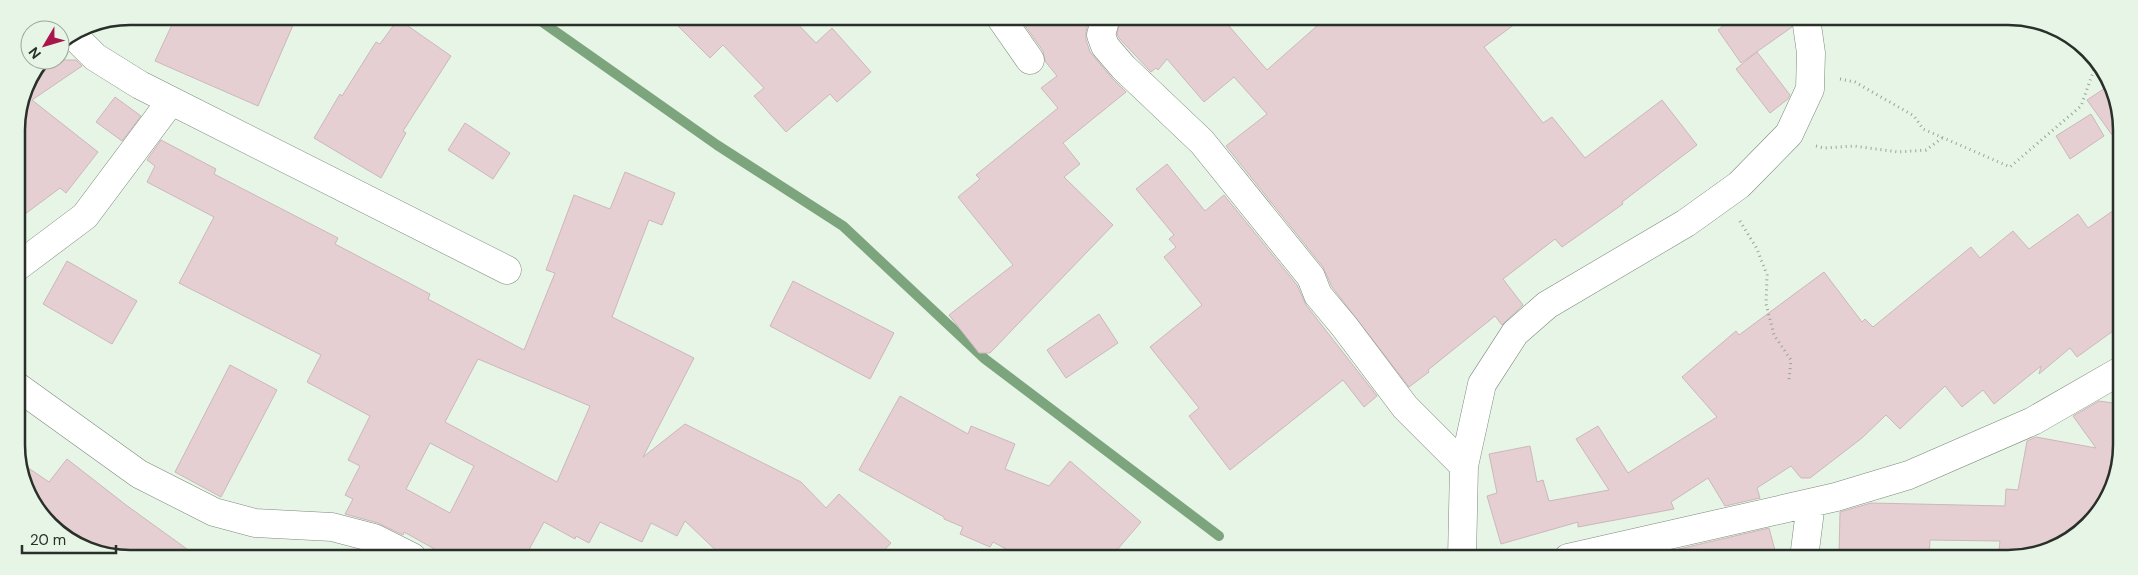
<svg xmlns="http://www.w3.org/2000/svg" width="2138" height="575" font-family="'DM Sans',sans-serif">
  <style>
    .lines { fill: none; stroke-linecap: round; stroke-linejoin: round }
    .stream { stroke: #7da57d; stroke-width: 10 }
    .building { fill: #e5cfd2; stroke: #cdb7ba; fill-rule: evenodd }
    .street-casing { stroke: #7c897c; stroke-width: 29 }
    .path { stroke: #99a498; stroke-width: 3; stroke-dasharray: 1 4; stroke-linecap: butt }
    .street { stroke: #fff; stroke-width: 28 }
    .rim { fill: none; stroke: #292f29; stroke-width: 2.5 }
  </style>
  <rect width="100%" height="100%" fill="#e6f5e5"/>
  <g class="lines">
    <path class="stream" d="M 535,17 L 717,145 L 843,226 L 985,359 L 1219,536"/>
  </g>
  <path class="building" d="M 176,16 L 297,16 L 258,106 L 155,61 Z
    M 669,17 L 791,17 L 816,43 L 832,28 L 871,72 L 837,102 L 830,94 L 786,132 L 754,96 L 764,88 L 723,45 L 710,58 Z
    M 1019,17 L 1090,17 L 1086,31 L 1086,40 L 1090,52 L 1111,77 L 1126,92 L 1063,143 L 1080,164 L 1064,177 L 1113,225 L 990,353 L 979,353 L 949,315 L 1013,265 L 958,197 L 980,179 L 976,175 L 1058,108 L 1041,88 L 1057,76 L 1045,61 L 1043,51 Z
    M 1121,17 L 1222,18 L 1267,70 L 1326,18 L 1523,18 L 1484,47 L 1543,123 L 1552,117 L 1585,158 L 1662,100 L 1697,145 L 1622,202 L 1623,204 L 1562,247 L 1555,239 L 1503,279 L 1523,305 L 1502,325 L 1495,316 L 1428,370 L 1429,372 L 1409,387 L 1332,287 L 1323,267 L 1226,146 L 1267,114 L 1234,77 L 1204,102 L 1167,59 L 1158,70 L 1156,68 L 1151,72 L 1119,38 L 1117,34 Z
    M 1734,18 L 1791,18 L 1792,27 L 1741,63 L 1718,30 Z
    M 398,19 L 451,56 L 403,131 L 406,133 L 381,178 L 314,138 L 340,94 L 342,96 L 376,42 L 380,44 Z
    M 1757,52 L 1790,95 L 1788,99 L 1770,113 L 1736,69 Z
    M 43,60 L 76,60 L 82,66 L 32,100 L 98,152 L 66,193 L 60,188 L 17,220 L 16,123 L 25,86 Z
    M 2108,86 L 2120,108 L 2120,146 L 2087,100 Z
    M 115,97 L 141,116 L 122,141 L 96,122 Z
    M 2091,114 L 2104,136 L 2070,159 L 2056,136 Z
    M 465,123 L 510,153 L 493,179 L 448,150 Z
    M 161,140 L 216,169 L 214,174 L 338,238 L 335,244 L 430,294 L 428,299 L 524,350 L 555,273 L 546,270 L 574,195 L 610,209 L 625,172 L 675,193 L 662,225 L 649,220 L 612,317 L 694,358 L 643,457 L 685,424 L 801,482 L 826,508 L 839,494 L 891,543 L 878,557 L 723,557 L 685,521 L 677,536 L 651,523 L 642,542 L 600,522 L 589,543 L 576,536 L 575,539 L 544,522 L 525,557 L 449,557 L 404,532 L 403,535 L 378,523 L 345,514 L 353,499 L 345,495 L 360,466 L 348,460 L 370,416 L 307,382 L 321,355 L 179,283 L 214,217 L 147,182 L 155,166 L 147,160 ZM 478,359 L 590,406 L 557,482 L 445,422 ZM 430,443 L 474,466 L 450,513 L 406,489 Z
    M 1167,164 L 1205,211 L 1224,195 L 1297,285 L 1306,305 L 1377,396 L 1364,407 L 1343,380 L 1230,470 L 1189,416 L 1199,408 L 1150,347 L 1202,305 L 1164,257 L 1176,247 L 1169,239 L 1174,235 L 1136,189 Z
    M 2120,206 L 2120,326 L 2077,357 L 2070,348 L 2039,374 L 2041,366 L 1994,404 L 1983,390 L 1962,407 L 1945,386 L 1900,429 L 1886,415 L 1862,438 L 1810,478 L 1801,478 L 1791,466 L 1757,488 L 1760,498 L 1725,506 L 1708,478 L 1671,502 L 1674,509 L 1578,527 L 1578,522 L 1501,544 L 1487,496 L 1497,493 L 1489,454 L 1530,446 L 1537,482 L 1543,480 L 1549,501 L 1609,490 L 1576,439 L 1598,426 L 1628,473 L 1717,417 L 1682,377 L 1736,331 L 1739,335 L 1824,272 L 1862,322 L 1865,319 L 1873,327 L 1971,247 L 1980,258 L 2013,231 L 2029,249 L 2078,214 L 2088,228 Z
    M 67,261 L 137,301 L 112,344 L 43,304 Z
    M 793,281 L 894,333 L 870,379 L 770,326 Z
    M 1099,314 L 1118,343 L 1066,378 L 1047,350 Z
    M 230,365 L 277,390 L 221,497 L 175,472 Z
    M 900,396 L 968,434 L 971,426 L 1015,444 L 1005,469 L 1049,486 L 1070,461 L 1141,522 L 1110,558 L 1021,557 L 993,542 L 990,547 L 960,534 L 963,527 L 944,519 L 944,517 L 859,470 Z
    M 2099,401 L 2120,404 L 2120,467 L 2083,531 L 2024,555 L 1999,551 L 2000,541 L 1930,540 L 1929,558 L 1839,558 L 1840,512 L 1871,503 L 2005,506 L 2006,489 L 2018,490 L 2027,441 L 2036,437 L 2096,448 L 2073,416 Z
    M 67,459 L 126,505 L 198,557 L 108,556 L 50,526 L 18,467 L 18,461 L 49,482 Z
    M 1769,528 L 1777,558 L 1649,558 L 1649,556 Z"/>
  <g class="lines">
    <g class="street-casing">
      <path id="street" d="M 1000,17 L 1030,60
        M 1106,17 L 1101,35 L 1105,46 L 1123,67 L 1202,142 L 1311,277 L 1318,295 L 1344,326 L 1405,407 L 1464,466
        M 72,34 L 95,57 L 140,85 L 507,270
        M 17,267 L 85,216 L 171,101
        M 18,387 L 139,474 L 214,512 L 255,523 L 332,527 L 374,538 L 412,557
        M 1462,558 L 1464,466 L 1482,384 L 1515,333 L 1547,305 L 1686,223 L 1739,185 L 1789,134 L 1810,89 L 1811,53 L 1806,18
        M 1568,558 L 1836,497 L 1909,475 L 2033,421 L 2120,371
        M 1804,558 L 1811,503"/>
    </g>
    <path class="path" d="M 1840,79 L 1855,82 L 1914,116 L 1923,129 L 2010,167 L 2081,106 L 2096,64
      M 1816,146 L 1824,148 L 1854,146 L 1898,152 L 1926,150 L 1942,138
      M 1740,221 L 1757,249 L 1767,275 L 1766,304 L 1774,335 L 1791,360 L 1789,380"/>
    <use href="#street" class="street"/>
  </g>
  <path d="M0 0H2138V575H0ZM130 25H2008A105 105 0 0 1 2113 130V445A105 105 0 0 1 2008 550H130A105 105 0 0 1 25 445V130A105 105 0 0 1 130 25Z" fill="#e6f5e5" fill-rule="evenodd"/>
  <path class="rim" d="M130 25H2008A105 105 0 0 1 2113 130V445A105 105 0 0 1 2008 550H130A105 105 0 0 1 25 445V130A105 105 0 0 1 130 25Z"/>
  <g transform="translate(45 45) rotate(232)"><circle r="24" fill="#e6f5e5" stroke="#9aa69a"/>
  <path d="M0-4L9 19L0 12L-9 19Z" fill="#aa164b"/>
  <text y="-8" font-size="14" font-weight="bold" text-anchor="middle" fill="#292f29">N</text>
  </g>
  <path d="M22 545v8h94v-8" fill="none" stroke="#292f29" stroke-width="2.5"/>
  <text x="30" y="545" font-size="15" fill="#292f29" stroke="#e6f5e5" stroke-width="4" paint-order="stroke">20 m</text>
</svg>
